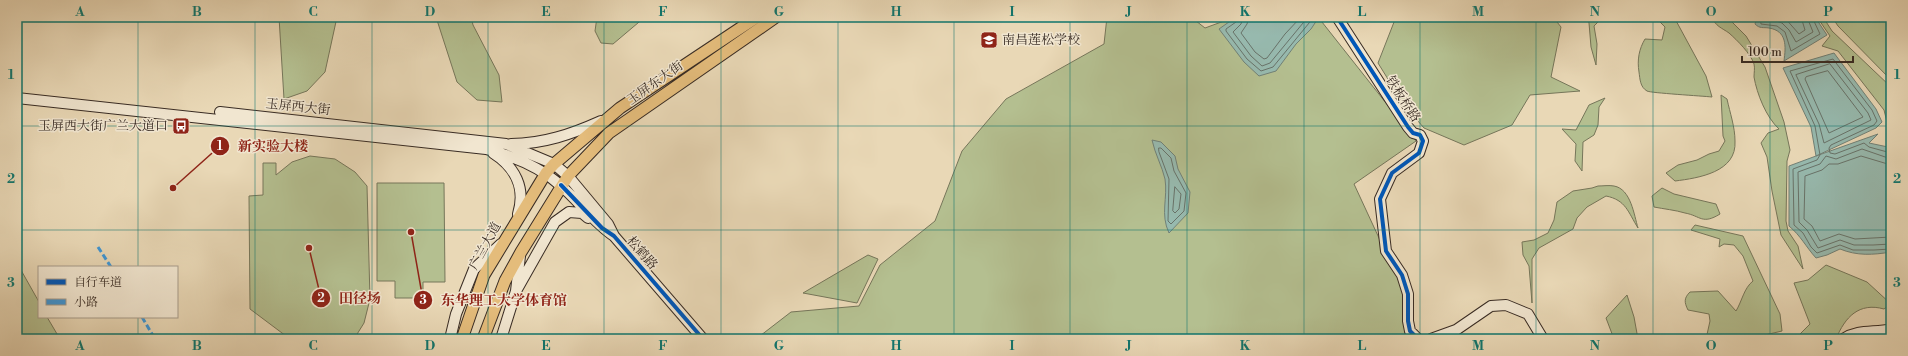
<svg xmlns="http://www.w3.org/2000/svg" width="1908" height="356" font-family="'Libre Bodoni','Noto Serif SC',serif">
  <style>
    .green { fill: #b4bf90; stroke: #76765a }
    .water { fill: #97baaf; stroke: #718177 }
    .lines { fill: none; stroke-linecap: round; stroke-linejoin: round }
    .shore { stroke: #68736a; stroke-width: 1 }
    .secondary-casing { stroke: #392c24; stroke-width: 12 }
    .primary-casing { stroke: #392c24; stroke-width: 13 }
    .secondary { stroke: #f1e6d0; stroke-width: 10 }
    .primary { stroke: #e4bc7b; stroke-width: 11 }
    .quiet { stroke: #3e96d6; stroke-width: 3; stroke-dasharray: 6 3; stroke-linecap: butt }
    .cycleway-casing { stroke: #f1e6d0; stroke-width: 6 }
    .cycleway { stroke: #0057b8; stroke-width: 4 }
    .grid { fill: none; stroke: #0f766e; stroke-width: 1; stroke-opacity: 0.55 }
    .labels { text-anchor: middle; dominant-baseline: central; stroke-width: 3; stroke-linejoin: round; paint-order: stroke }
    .poi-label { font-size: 13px; fill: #392c24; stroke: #f1e6d0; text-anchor: start }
    .street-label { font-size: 13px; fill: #392c24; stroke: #f1e6d0 }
    .leader { fill: none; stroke: #8f2418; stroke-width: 1.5 }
    .callout-dot { fill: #8f2418; stroke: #f1e6d0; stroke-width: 1.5 }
    .mark-label { font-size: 12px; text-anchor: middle; font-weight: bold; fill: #fff }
    .callout-label { font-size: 14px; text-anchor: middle; font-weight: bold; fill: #8f2418; stroke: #f1e6d0; stroke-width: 3; stroke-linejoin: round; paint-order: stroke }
    .neatline { fill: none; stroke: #0f766e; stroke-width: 1.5 }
    .grid-label { font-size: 13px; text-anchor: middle; font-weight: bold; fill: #0f766e }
  </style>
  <rect width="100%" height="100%" fill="#e9d8b6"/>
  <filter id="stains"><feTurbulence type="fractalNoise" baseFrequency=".005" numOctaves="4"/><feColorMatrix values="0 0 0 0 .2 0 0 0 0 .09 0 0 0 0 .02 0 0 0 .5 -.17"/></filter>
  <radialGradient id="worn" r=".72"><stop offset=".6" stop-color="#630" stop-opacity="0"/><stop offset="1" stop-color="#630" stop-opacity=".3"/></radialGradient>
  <path class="green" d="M 279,17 L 337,17 L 325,72 L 307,91 L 284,99 Z
    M 436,17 L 471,17 L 473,25 L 499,75 L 502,102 L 477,100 L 457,82 Z
    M 597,17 L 645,17 L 613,44 L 601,43 L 595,31 Z
    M 1107,17 L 1191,17 L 1205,28 L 1235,17 L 1318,17 L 1416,141 L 1354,184 L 1404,292 L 1405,339 L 756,339 L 791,312 L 859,306 L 880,265 L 935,221 L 962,151 L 1006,99 L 1104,44 Z
    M 1396,17 L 1553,17 L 1561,27 L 1551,77 L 1580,91 L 1530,95 L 1512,125 L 1464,145 L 1424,128 L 1404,105 L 1378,63 Z
    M 1587,17 L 1599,17 L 1601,19 L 1594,26 L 1597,44 L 1596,65 L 1591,47 L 1589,23 Z
    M 1655,17 L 1674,17 L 1706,76 L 1712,97 C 1703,96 1650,93 1647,91 C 1640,87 1640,79 1639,72 C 1637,60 1639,49 1645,39 L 1662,40 L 1665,27 Z
    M 1712,17 L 1727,17 L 1746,36 L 1765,67 L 1784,122 L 1790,150 L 1787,161 L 1786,221 L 1788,231 L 1798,246 L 1803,269 L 1781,235 L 1772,191 L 1767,157 L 1761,143 L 1768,133 L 1779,129 C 1766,117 1757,94 1754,77 C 1754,73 1755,68 1754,64 C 1751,54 1737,40 1729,33 C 1722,28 1715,26 1712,17 Z
    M 1817,17 L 1823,17 L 1832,31 L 1891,87 L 1891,138 L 1884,110 L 1838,51 L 1822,46 L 1830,36 Z
    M 1832,17 L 1891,17 L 1891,80 L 1838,26 Z
    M 1721,95 L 1727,99 C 1730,113 1735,127 1735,141 C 1737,172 1699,178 1675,181 L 1666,173 L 1678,165 L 1697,160 L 1709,154 L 1719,151 L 1725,141 L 1723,136 Z
    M 1605,98 L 1599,107 L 1598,125 L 1594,135 L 1583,142 L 1582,171 L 1575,161 L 1576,144 L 1562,129 L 1576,130 L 1589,105 Z
    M 310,156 L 335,159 L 355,172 L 367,186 L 370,299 L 364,323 L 354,339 L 290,339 L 250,309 L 249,196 L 263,195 L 263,163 L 276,163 L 276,175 L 292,162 Z
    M 377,183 L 444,183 L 445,282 L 423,282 L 423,298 L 395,298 L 395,281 L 377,281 Z
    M 1598,186 C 1603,186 1609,185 1614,186 C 1631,189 1634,215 1638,228 C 1628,212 1626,200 1606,196 L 1587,207 L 1577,218 L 1573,229 L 1539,248 L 1532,259 L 1532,303 L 1529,266 L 1523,255 L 1522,242 L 1534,240 L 1548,233 L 1554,220 L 1557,202 L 1573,191 L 1592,188 Z
    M 1662,188 L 1674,194 L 1716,204 L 1720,214 C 1702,225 1701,216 1685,213 C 1675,210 1664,209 1654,207 L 1652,196 Z
    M 1695,225 L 1743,236 L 1780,314 L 1782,331 L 1765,335 L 1759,339 L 1734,339 L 1727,335 L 1724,339 L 1706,339 L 1710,321 L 1709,314 L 1688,310 C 1684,302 1684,298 1690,292 L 1718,291 L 1736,311 C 1742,301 1744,288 1753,281 L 1743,256 L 1734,245 L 1724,244 L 1719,247 L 1720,239 L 1691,230 Z
    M 868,255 L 878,259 L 857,303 L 803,293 Z
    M 17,263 L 39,302 L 39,317 L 47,317 L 60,339 L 17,339 Z
    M 1826,265 L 1867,282 L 1891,304 L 1884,309 C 1859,302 1845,317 1836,339 L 1795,339 L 1810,324 L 1794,283 L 1808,280 Z
    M 1627,295 L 1634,317 L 1638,339 L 1614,339 L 1606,318 Z"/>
  <path class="water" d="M 1236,17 L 1319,17 L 1311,29 L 1296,44 L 1276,71 L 1259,76 L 1244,62 L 1219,29 Z
    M 1757,17 L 1815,17 L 1827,35 L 1784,61 C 1786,46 1787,31 1769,28 C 1763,27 1760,29 1755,24 Z
    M 1834,53 L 1876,109 L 1882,122 L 1876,128 L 1816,156 L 1878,134 L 1869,143 L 1888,147 L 1891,152 L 1891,252 C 1873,255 1857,256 1840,249 L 1827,255 L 1816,258 C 1806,247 1801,236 1789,226 L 1789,166 L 1816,156 L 1811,127 L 1783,68 Z
    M 1152,140 L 1161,142 L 1175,156 L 1178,169 L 1190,192 L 1188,213 L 1169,233 C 1160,214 1168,198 1165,179 C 1162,166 1155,154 1152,140 Z"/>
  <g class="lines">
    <path class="shore" d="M 1238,17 L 1236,22 L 1226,29 L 1226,31 L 1247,59 L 1261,71 L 1273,67 L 1314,17
      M 1243,17 L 1241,24 L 1233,32 L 1251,56 L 1262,66 L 1270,63 L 1308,17
      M 1249,17 L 1247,24 L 1241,33 L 1255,52 L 1264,59 L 1267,58 L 1285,34 L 1301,17
      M 1760,17 L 1761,24 L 1777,26 L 1785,32 L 1791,51 L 1820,34 L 1812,17
      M 1765,17 L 1782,23 L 1789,30 L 1796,42 L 1813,32 L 1807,17
      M 1784,17 L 1799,34 L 1805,30 L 1801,17
      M 1830,64 L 1868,113 L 1871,120 L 1824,143 L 1819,124 L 1796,75 Z
      M 1828,71 L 1863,117 L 1829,133 L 1805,79 L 1806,77 Z
      M 1159,148 L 1161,148 L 1171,158 L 1174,171 L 1186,193 L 1184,211 L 1171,224 L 1168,221 L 1169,179 L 1159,152 Z
      M 1891,153 L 1869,147 L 1864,143 L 1835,154 L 1830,153 L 1829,148 L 1831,145 L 1874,125 L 1877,121 L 1872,110 L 1833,59 L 1790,71 L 1815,126 L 1820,155 L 1817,160 L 1793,169 L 1794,225 L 1803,233 L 1811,247 L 1817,253 L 1840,245 L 1853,250 L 1874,250 L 1891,249
      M 1891,159 L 1862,149 L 1836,159 L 1826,156 L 1820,164 L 1798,172 L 1799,222 L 1807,230 L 1818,248 L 1840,240 L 1854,245 L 1873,245 L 1891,244
      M 1891,165 L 1861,156 L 1838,164 L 1829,164 L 1822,170 L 1805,176 L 1804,219 L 1812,226 L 1820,241 L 1839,234 L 1855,239 L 1891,237
      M 1175,187 L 1181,194 L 1179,209 L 1175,213 L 1173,211 Z"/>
    <g class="secondary-casing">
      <path id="secondary" d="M 1337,17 L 1408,127 L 1413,133 L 1420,135 L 1423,141 L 1419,153 L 1392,173 L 1380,199 L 1386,251 L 1402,275 L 1408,294 L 1408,321 L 1410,331 L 1418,339
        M 17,98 L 486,149 C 513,156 539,166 560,185 C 579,201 593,222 614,236 L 703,339
        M 220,112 L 506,144 L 554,164 L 568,176 L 608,224 L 614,236
        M 511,144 C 543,144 572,134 601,121
        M 493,153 C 515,167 526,188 518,214
        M 516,291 L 555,222 L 569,212 L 582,213 L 588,218
        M 450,339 L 456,314 L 474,269 L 501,244
        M 501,339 L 516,291 L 520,256
        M 1431,339 L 1456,330 L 1491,306 L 1506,305 L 1528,314 L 1543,339
        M 1843,339 C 1859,329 1874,333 1891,329"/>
    </g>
    <g class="primary-casing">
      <path id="primary" d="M 462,339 L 484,275 L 546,173 L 554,164 L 620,108 L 757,17
        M 483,339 L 505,281 L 521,252 L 568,176 L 609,133 L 776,17"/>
    </g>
    <use href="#secondary" class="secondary"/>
    <use href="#primary" class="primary"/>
    <path class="quiet" d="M 98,247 L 111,267
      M 142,317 L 155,339"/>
    <g class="cycleway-casing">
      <path id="cycleway" d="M 1337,17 L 1408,127 L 1413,133 L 1420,135 L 1423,141 L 1419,153 L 1392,173 L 1380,199 L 1386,251 L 1402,275 L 1408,294 L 1408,321 L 1410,331 L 1418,339
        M 561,185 L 602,228 L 614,236 L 703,339"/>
    </g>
    <use href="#cycleway" class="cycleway"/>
  </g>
  <path class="grid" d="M 138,17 L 138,267M 255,17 L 255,339M 372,17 L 372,339M 488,17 L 488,339M 604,17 L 604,339M 721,17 L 721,339M 838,17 L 838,339M 954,17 L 954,339M 1070,17 L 1070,339M 1187,17 L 1187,339M 1304,17 L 1304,339M 1420,17 L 1420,339M 1536,17 L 1536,339M 1653,17 L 1653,339M 1770,17 L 1770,339M 17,126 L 1891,126M 17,230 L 1891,230M 138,317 L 138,339"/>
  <defs>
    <g id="school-square" transform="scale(0.9)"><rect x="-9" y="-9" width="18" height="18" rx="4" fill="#8f2418" stroke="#f1e6d0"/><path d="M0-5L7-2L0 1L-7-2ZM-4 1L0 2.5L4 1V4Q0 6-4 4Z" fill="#fff"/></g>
    <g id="bus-square" transform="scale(0.9)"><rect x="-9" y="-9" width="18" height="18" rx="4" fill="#8f2418" stroke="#f1e6d0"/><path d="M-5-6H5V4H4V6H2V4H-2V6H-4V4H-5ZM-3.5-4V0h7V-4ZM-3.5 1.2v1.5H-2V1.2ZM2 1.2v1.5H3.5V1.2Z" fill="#fff"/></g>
  </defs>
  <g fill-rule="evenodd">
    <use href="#school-square" x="989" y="40"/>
    <use href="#bus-square" x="181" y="126"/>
  </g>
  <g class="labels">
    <g class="poi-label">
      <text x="1002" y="40">南昌莲松学校</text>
      <text x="168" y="126" text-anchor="end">玉屏西大街广兰大道口</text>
    </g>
    <g class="street-label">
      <text transform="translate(655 83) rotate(-35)">玉屏东大街</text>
      <text transform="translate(1403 99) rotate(57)">铁板桥路</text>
      <text transform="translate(298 107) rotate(6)">玉屏西大街</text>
      <text transform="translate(485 246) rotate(-61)">广兰大道</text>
      <text transform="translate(642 253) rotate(49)">松鹤路</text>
    </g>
  </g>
  <path class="leader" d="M173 188L220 146M309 248L321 298M411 232L423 300"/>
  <g class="callout-dot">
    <circle cx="173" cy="188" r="4"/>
    <circle cx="309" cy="248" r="4"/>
    <circle cx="411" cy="232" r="4"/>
    <circle cx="220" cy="146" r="10"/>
    <circle cx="321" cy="298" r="10"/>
    <circle cx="423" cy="300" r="10"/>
  </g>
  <g class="mark-label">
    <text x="220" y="150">1</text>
    <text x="321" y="302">2</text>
    <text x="423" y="304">3</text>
  </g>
  <g class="callout-label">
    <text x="273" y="151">新实验大楼</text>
    <text x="360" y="303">田径场</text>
    <text x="504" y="305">东华理工大学体育馆</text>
  </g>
  <rect width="1908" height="356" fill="none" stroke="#e9d8b6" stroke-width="44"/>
  <rect x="38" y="266" width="140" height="52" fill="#f1e6d0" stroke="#a79c8b"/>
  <rect x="46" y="279" width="20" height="6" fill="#0057b8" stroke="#a79c8b"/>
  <text x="74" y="286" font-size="12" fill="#392c24">自行车道</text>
  <rect x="46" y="299" width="20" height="6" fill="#3e96d6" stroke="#a79c8b"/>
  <text x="74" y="306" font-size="12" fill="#392c24">小路</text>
  <path d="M1742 56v6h111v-6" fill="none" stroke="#392c24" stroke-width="2"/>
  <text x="1748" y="56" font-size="12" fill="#392c24" stroke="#f1e6d0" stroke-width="3" paint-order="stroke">100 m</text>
  <rect x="22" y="22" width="1864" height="312" class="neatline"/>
  <g class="grid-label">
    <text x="80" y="16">A</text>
    <text x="197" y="16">B</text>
    <text x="313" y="16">C</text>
    <text x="430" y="16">D</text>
    <text x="546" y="16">E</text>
    <text x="663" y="16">F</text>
    <text x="779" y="16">G</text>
    <text x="896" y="16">H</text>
    <text x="1012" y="16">I</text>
    <text x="1129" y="16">J</text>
    <text x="1245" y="16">K</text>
    <text x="1362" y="16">L</text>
    <text x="1478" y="16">M</text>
    <text x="1595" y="16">N</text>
    <text x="1711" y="16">O</text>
    <text x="1828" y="16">P</text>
    <text x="11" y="79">1</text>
    <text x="1897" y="79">1</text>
    <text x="11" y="183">2</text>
    <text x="1897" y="183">2</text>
    <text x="11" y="287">3</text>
    <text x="1897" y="287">3</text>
    <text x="80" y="350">A</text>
    <text x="197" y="350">B</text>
    <text x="313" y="350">C</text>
    <text x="430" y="350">D</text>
    <text x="546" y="350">E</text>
    <text x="663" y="350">F</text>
    <text x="779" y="350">G</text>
    <text x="896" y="350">H</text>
    <text x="1012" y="350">I</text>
    <text x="1129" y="350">J</text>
    <text x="1245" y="350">K</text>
    <text x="1362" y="350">L</text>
    <text x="1478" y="350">M</text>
    <text x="1595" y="350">N</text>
    <text x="1711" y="350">O</text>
    <text x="1828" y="350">P</text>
  </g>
  <rect width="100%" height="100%" filter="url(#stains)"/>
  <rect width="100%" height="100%" fill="url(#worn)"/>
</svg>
